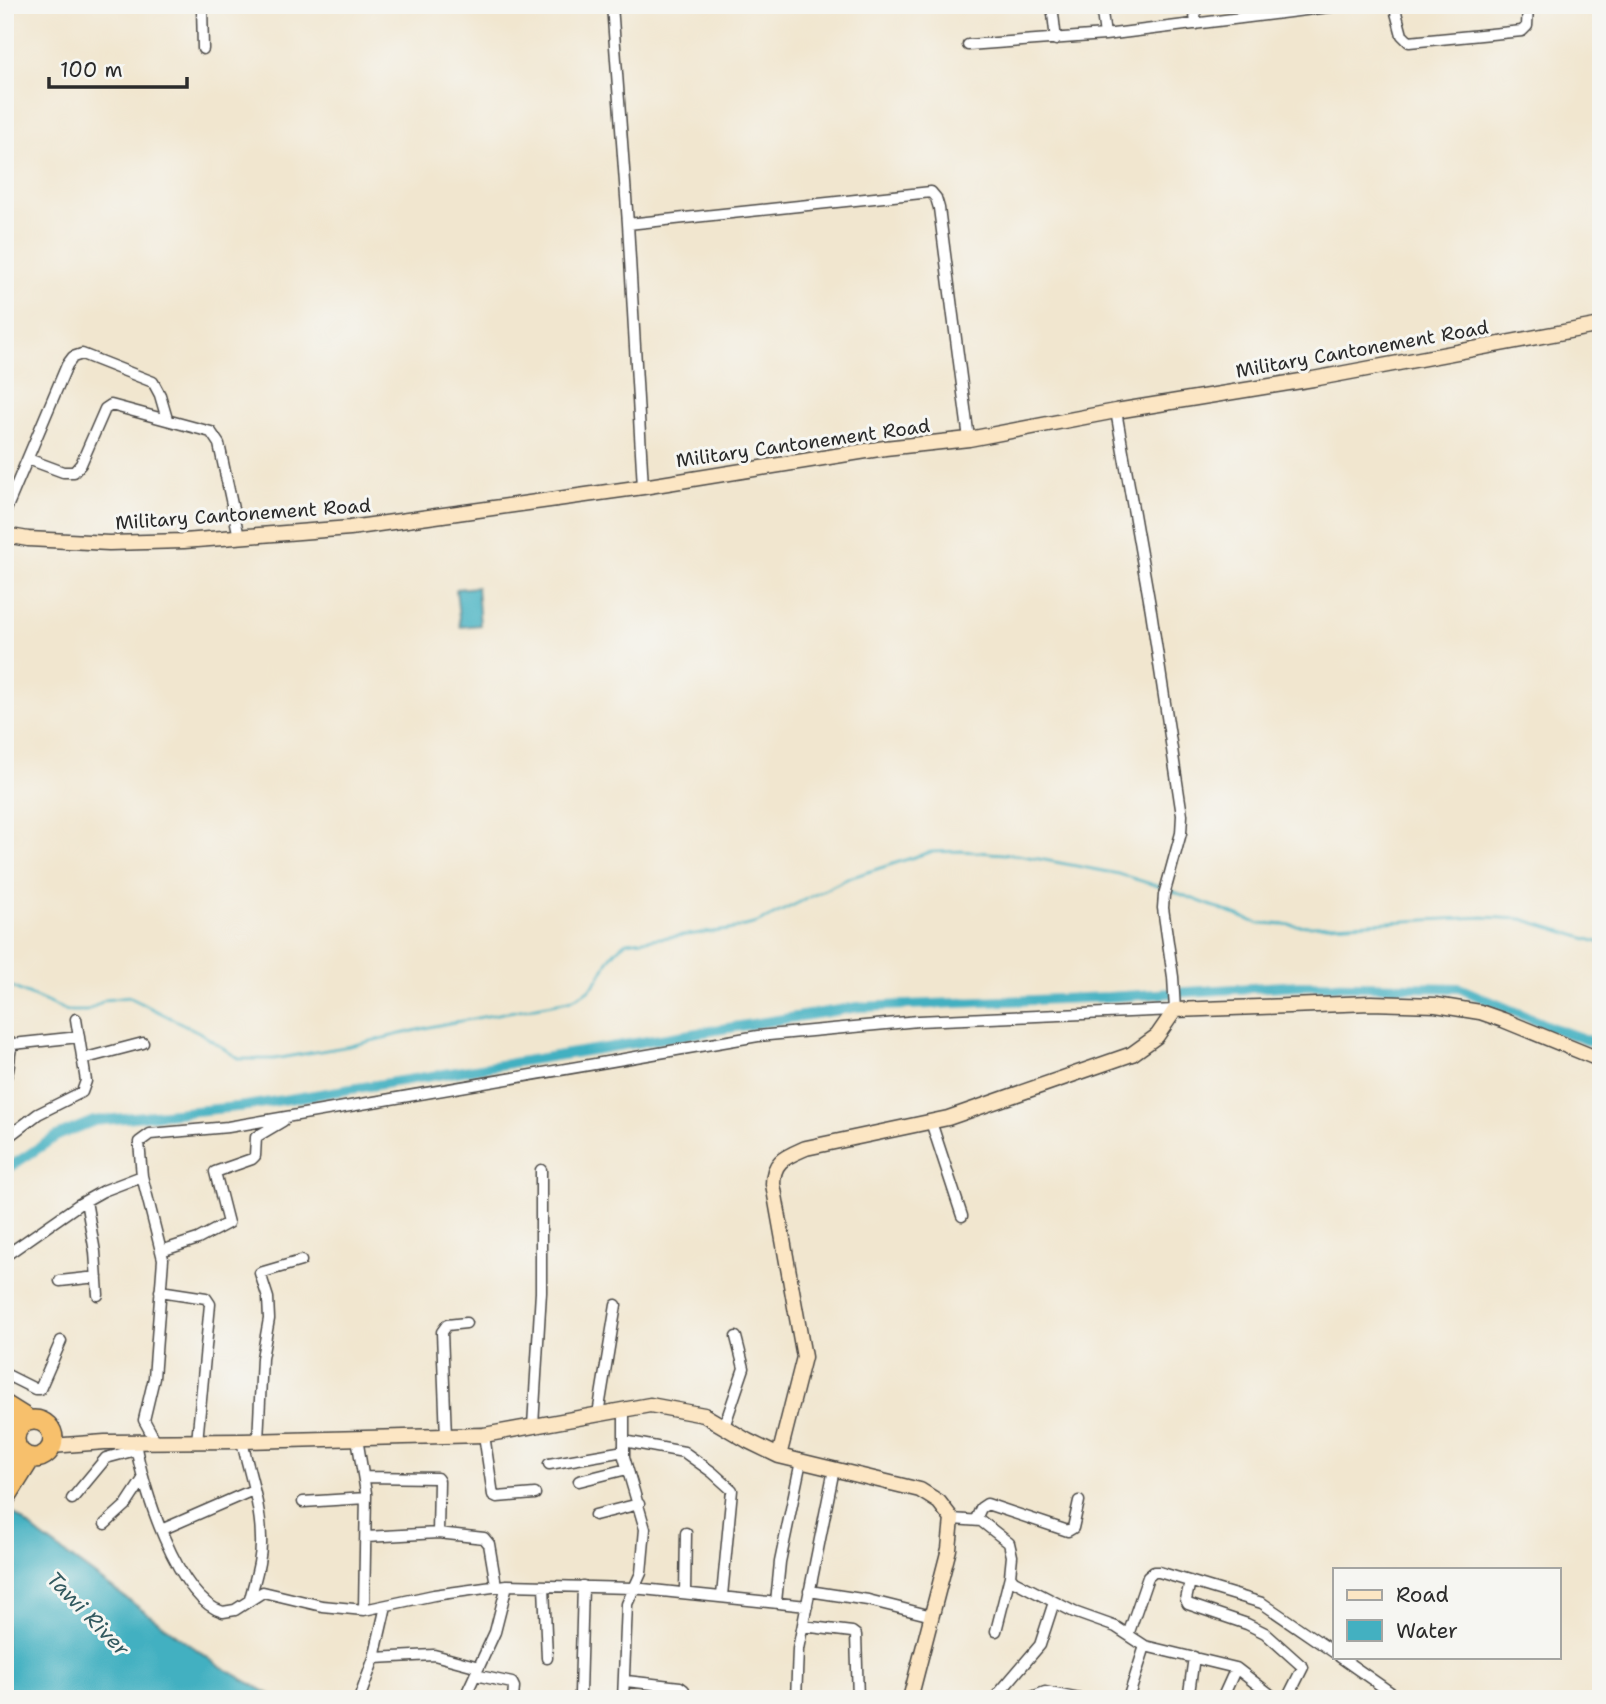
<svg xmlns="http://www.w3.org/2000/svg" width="1606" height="1704" font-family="'Shantell Sans',sans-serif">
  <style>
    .water { fill: #43b0c1; stroke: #376e76; stroke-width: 2 }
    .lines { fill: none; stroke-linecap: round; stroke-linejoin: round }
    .stream { stroke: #43b0c1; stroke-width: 2.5 }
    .canal { stroke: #43b0c1; stroke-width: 10 }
    .street-casing { stroke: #494744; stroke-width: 13 }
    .secondary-casing { stroke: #494744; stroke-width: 17 }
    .highway-casing { stroke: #494744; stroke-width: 22 }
    .street { stroke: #fff; stroke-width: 10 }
    .secondary { stroke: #fce6c4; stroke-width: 14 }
    .highway { stroke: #f7c06c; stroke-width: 19 }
    .labels { text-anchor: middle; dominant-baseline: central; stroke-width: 6; stroke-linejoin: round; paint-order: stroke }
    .street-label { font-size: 19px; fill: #2b2b2b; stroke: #f6f6f2 }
    .water-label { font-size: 21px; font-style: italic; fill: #335a60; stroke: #f6f6f2 }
  </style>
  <rect width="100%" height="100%" fill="#f6f6f2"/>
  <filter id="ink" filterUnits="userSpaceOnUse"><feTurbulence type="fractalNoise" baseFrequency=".0143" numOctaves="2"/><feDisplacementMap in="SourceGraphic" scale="14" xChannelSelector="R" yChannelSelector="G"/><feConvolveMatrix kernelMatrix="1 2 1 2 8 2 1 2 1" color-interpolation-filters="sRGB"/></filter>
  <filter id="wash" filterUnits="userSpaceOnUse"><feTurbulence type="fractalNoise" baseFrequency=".00686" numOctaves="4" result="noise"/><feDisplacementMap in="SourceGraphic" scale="28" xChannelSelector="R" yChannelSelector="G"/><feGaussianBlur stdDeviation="1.57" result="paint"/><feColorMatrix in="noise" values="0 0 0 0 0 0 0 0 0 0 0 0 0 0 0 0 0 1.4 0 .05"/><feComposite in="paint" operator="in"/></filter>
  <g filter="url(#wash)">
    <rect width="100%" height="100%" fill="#f1e6cf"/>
    <path class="water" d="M 477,587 L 480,625 L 460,627 L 456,589 Z
      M 5,1506 L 41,1536 L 215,1663 L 278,1699 L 5,1699 Z"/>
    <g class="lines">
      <path class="stream" d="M 1167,889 L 1257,923 L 1311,926 L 1483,917 L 1522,919 L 1601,943
        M 5,984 L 67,1011 L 87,1011 L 105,1000 L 129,997 L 199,1032 L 239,1059 L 274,1059 L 350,1046 L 434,1026 L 568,1001 C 610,985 596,963 626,942 L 729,930 L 757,923 L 849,878 L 930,852 L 962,851 L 1018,855 L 1119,874 L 1161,887"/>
      <path class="canal" d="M 5,1170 L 57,1136 L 94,1121 L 246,1106 L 858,1007 L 1109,997 L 1300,985 L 1459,988 L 1553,1028 L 1601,1045"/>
    </g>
  </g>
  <g filter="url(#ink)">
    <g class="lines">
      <g class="street-casing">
        <path id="street" d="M 202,5 L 203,49
          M 612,5 L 628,224 L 643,487
          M 1052,5 L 1056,40
          M 1101,5 L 1105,35
          M 1194,5 L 1196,24
          M 1394,5 L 1402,35 L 1409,42 L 1522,31 L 1527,26 L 1528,5
          M 968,45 L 1105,35 L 1345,5
          M 628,224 L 931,192 L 936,198 L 939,208 L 969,439
          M 28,459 L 63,472 L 74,472 L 81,464 L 105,409 L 111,405 L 211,432 L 219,444 L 239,537
          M 5,512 L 67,365 L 73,357 L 82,354 L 153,382 L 160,395 L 167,419
          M 82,1059 L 143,1043
          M 5,1078 C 12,1068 7,1053 13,1044 L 79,1037
          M 931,1122 L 962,1216
          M 5,1139 L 38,1114 L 82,1092 L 86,1081 L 76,1019
          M 142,1176 L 163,1259 L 154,1378 L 144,1420 L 156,1442
          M 86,1201 L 95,1252 L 98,1295
          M 161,1251 L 198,1239 L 228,1223 L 215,1172 L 252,1159 L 255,1156 L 256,1137 L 283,1121
          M 5,1256 L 78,1205 L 103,1191 L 142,1176 L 139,1142 L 150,1134 L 228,1127 L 758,1036 L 918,1021 L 1175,1010 L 1173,977 L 1163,908 L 1164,895 L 1181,833 L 1182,815 L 1151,611 L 1116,411
          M 60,1281 L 97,1277
          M 160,1291 L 206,1298 L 210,1304 L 197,1442
          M 5,1374 L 35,1389 L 40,1389 L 61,1341
          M 598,1414 L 616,1305
          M 533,1426 L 541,1292 L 541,1170
          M 724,1427 L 744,1368 L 736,1337
          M 484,1435 L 493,1495 L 497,1497 L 535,1494
          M 446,1437 L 442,1332 L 447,1325 L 466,1323
          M 357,1438 L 366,1493 L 364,1610
          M 242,1441 C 249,1473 261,1506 261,1539 C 262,1559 255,1579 250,1599
          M 258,1441 L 262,1358 L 269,1319 L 268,1298 L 260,1273 L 301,1261
          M 624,1441 L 684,1452 L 712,1472 L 732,1490 L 722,1596
          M 135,1442 C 142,1485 177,1599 223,1612 L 235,1610 L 263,1592 L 322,1606 L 364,1610 L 434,1595 L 507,1585 L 633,1588 L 807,1606
          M 549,1464 L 624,1451
          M 364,1477 L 437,1478 L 439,1481 L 438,1533
          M 579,1481 L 627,1469
          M 72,1499 L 106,1458 L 136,1450
          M 303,1502 L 366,1498
          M 595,1515 L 639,1504
          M 952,1519 L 981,1521 L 1009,1543 L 1012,1556 L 1010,1576 L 996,1631
          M 976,1519 L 981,1508 L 987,1504 L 1068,1531 L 1073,1528 L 1079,1501
          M 105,1524 L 126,1505 L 143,1479
          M 161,1530 L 253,1490
          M 366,1537 L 438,1533 L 484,1538 L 489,1544 L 496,1585
          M 1010,1576 L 1014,1581 L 1074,1612 L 1116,1627 L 1145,1646 L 1236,1668 L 1276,1699
          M 1190,1581 L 1186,1600 L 1188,1604 L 1247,1624 L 1265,1633 L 1303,1667 L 1287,1699
          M 544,1586 L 547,1658
          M 809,1591 L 868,1600 L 932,1616
          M 685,1592 L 686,1533
          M 776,1602 L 780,1562 L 801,1461
          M 803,1626 L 852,1632 L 856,1635 L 858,1699
          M 1128,1635 L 1148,1577 L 1154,1572 L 1159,1572 L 1262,1603 L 1335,1653
          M 1340,1657 L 1400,1699
          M 374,1658 L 434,1655 L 479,1667
          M 475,1675 L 512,1683 L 514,1687 L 513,1699
          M 626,1681 L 680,1687 L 684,1690 L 683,1699
          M 580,1693 L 583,1586
          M 361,1694 L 374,1658 L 386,1606
          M 464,1699 L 495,1632 L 507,1585
          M 623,1699 L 627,1604 L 641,1573 L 645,1529 L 624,1457 L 624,1410
          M 796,1699 L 798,1649 L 834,1469
          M 994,1699 L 1040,1645 L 1054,1602
          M 1027,1699 L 1045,1692 L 1080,1699
          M 1128,1699 L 1145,1646
          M 1192,1699 L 1189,1693 L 1194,1657
          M 1222,1699 L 1236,1668"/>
      </g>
      <g class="secondary-casing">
        <path id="secondary" d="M 5,535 L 28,539 L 109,543 L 184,541 L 350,528 L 643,487 L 885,448 L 969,439 L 1116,411 L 1313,379 L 1601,325
          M 51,1446 L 105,1442 L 242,1441 L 484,1435 L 650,1405 L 704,1415 L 748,1441 L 779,1456 L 920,1490 L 939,1502 L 952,1519 L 949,1549 L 910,1699
          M 779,1456 L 804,1357 L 773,1184 C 773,1160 786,1157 806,1148 L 948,1118 L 1132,1054 L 1157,1036 L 1175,1010 L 1371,1003 L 1436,1005 L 1480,1012 L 1503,1020 L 1601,1060"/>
      </g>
      <g class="highway-casing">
        <path id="highway" d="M 5,1405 L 29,1420
          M15 1439a19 19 0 1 1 38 0a19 19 0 1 1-38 0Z
          M 5,1470 L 17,1450
          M 5,1499 L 30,1459"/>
      </g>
      <use href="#street" class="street"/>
      <use href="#secondary" class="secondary"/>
      <use href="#highway" class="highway"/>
    </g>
  </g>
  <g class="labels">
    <g class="street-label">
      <text transform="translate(1362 349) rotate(-10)">Military Cantonement Road</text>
      <text transform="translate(803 443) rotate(-8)">Military Cantonement Road</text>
      <text transform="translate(243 514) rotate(-4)">Military Cantonement Road</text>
    </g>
    <g class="water-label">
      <text transform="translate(88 1614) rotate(46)">Tawi River</text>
    </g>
  </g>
  <rect width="1606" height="1704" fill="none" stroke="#f6f6f2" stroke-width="28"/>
  <rect x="1333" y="1568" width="228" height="91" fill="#f6f6f2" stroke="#a5a5a2" stroke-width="2"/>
  <rect x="1347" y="1590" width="35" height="10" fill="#fce6c4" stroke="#a5a5a2" stroke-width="2"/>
  <text x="1396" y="1602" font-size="21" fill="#2b2b2b">Road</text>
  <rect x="1347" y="1620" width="35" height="21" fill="#43b0c1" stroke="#a5a5a2" stroke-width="2"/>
  <text x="1396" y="1638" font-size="21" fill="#2b2b2b">Water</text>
  <path d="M49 77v10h138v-10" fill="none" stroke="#2b2b2b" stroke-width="3.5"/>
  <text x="60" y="77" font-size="21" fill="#2b2b2b" stroke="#f6f6f2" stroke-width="5" paint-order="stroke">100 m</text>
</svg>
